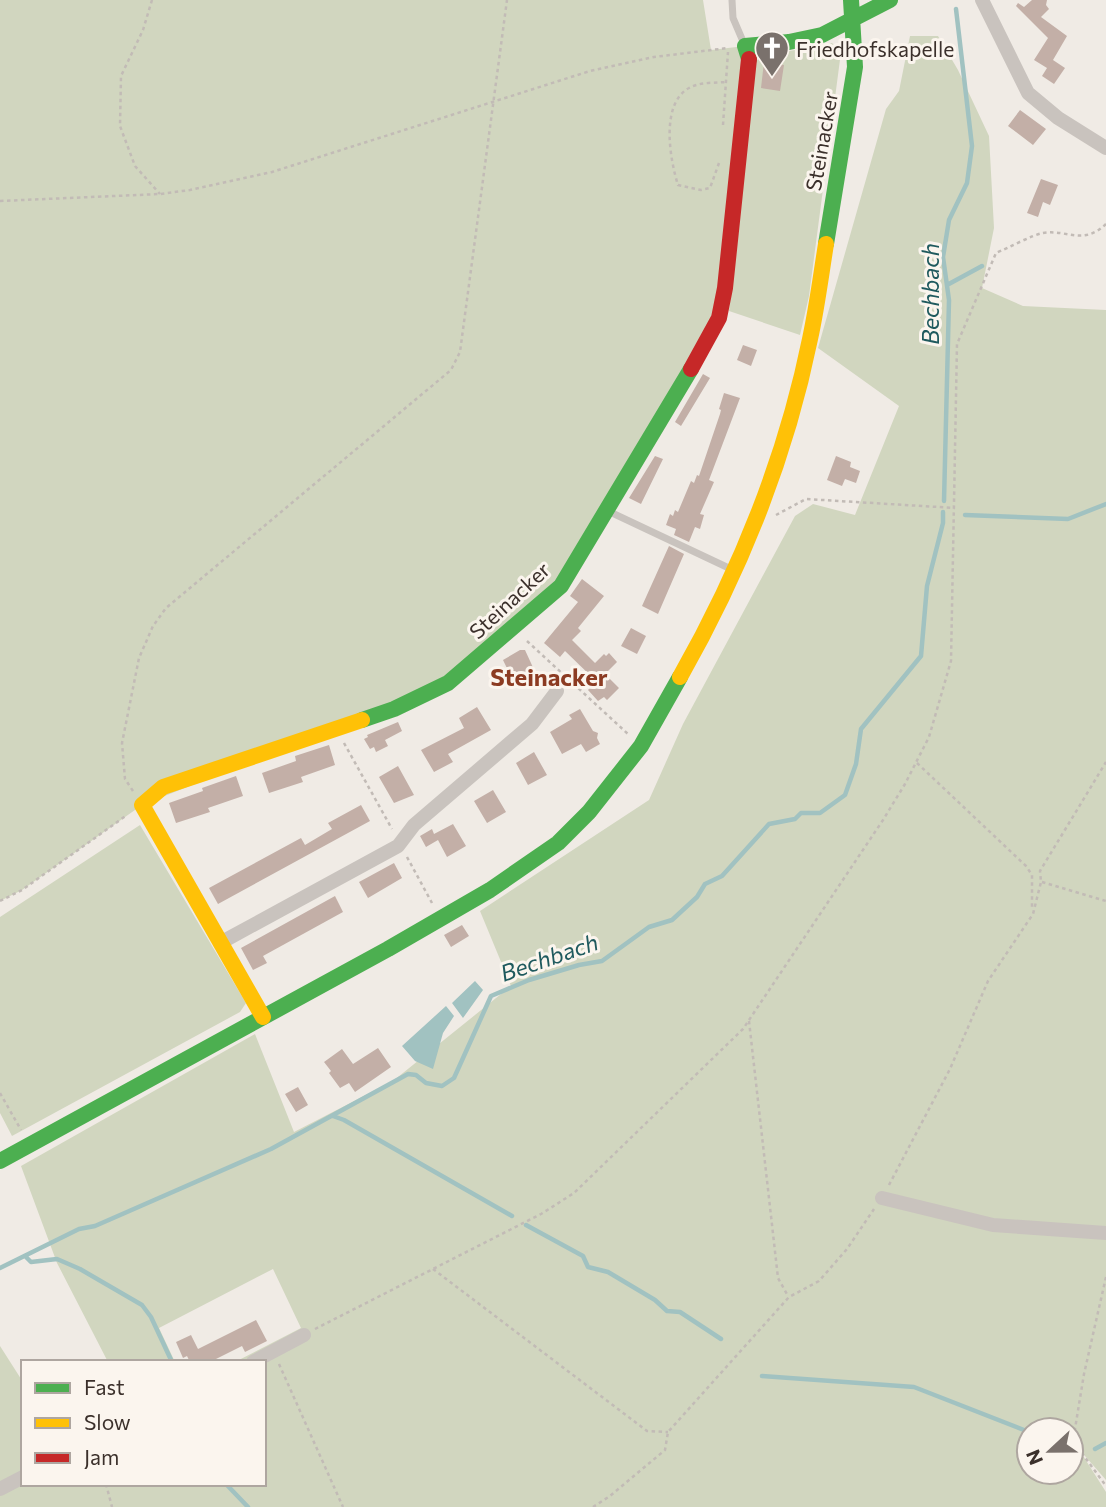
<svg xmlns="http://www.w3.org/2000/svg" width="1106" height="1507" font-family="Commissioner,sans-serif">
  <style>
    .green { fill: #d1d6bf; fill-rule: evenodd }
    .water { fill: #a1c2c1 }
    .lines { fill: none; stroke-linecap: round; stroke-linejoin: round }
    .stream { stroke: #a1c2c1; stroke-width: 4.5 }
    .building { fill: #c3afa7 }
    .path { stroke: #c2bbb6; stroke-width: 2.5; stroke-dasharray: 3.5 3.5; stroke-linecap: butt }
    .lane { stroke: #c9c3be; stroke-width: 7 }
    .street { stroke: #c9c3be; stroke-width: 14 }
    .fast { stroke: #4caf50; stroke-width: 16 }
    .slow { stroke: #ffc107; stroke-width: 16 }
    .jam { stroke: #c62828; stroke-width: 16 }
    .labels { text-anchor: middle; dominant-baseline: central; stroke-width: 6; stroke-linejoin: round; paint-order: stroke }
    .poi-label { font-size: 21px; fill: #3b302b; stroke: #fbf5ee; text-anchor: start }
    .street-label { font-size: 21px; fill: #3b302b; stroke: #fbf5ee }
    .water-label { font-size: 23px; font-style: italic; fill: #1f5a5e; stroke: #fbf5ee }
    .quarter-label { font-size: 24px; font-weight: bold; fill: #8c3b22; stroke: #fbf5ee }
  </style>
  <rect width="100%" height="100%" fill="#f0ebe5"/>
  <path class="green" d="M 0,0 L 703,0 L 711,50 L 745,46 L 717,308 L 561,586 L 448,683 L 142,805 L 22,890 L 0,901 Z
    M 910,36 L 938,36 L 958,70 L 989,136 L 994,228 L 982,288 L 1023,306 L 1106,310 L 1106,1480 L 1078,1448 L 1106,1492 L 1106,1507 L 0,1507 L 0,1346 L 23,1382 L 23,1484 L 264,1484 L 264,1362 L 235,1362 L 301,1328 L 273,1269 L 159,1328 L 175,1362 L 108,1362 L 57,1263 L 21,1166 L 255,1034 L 294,1132 L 393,1081 L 511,986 L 480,911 L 649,800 L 683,724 L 795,516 L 813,504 L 855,515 L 899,406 L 818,348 L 886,109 L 899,91 ZM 1029,1430 L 1071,1430 L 1071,1472 L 1029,1472 Z
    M 832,43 L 841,52 L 809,296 L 800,335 L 729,311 L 756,61 L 763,56 Z
    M 140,825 L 246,1003 L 240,1012 L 12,1136 L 0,1113 L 0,917 Z"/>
  <path class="water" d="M 475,981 L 483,990 L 463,1018 L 452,1003 Z
    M 446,1006 L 454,1016 L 443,1033 L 433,1069 L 415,1061 L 402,1046 Z"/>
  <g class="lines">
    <path class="stream" d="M 947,285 L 982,266
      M 944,501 L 949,300 L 943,257 L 949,220 L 967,183 L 972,146 L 956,9
      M 965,515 L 1068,519 L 1106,504
      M 333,1116 L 344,1120 L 512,1216
      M 526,1225 L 583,1256 L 588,1267 L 608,1272 L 655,1300 L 667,1311 L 680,1312 L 721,1339
      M 25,1256 L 31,1262 L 57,1259 L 80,1269 L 142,1305 L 151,1317 L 172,1362
      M 0,1268 L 79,1229 L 95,1226 L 271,1149 L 408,1074 L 416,1075 L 426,1083 L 442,1086 L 454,1078 L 491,996 L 529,980 L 579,965 L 602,961 L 649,927 L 672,920 L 697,897 L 705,884 L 722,876 L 769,824 L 795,819 L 801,813 L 820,813 L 845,795 L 856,764 L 861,729 L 921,656 L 927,586 L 943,523 L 943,512
      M 762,1376 L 914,1387 L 1029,1432
      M 1071,1449 L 1072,1449
      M 1095,1449 L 1106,1443
      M 226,1484 L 248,1507"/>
  </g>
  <path class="building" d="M 1032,0 L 1047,0 L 1046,5 L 1049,9 L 1041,17 L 1067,36 L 1053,60 L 1065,68 L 1054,84 L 1042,76 L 1047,68 L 1034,60 L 1048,38 L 1016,6 L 1018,3 L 1024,7 Z
    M 764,62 L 784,65 L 780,91 L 761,88 Z
    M 1020,110 L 1046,129 L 1033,145 L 1008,126 Z
    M 1041,179 L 1058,185 L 1050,205 L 1043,202 L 1038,217 L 1027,213 Z
    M 743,345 L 757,350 L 751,366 L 737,360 Z
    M 703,374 L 710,378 L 681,426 L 675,422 Z
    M 724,393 L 740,398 L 709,480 L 714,482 L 700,514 L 704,515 L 700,529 L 695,527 L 689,542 L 674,535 L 676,529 L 666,525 L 670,514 L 673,516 L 675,510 L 678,512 L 691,481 L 694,483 L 697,475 L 699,476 L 720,414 L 721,410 L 719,409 Z
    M 655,456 L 663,459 L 641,504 L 629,498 Z
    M 836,456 L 851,462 L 850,467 L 860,471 L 856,483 L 845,479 L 842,486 L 827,480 Z
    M 669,546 L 684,554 L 658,614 L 642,606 Z
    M 582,579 L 604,596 L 578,628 L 581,631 L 572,640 L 595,663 L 604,654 L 606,656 L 609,653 L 617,662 L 605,674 L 619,688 L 607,700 L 604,697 L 598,701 L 588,690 L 596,681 L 565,651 L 560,657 L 544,643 L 578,602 L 570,596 Z
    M 631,628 L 646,636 L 637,654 L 621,646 Z
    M 520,650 L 525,650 L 536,674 L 515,685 L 503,660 Z
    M 477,707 L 491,730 L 448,754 L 453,762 L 434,772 L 421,750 L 464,728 L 459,718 Z
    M 580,709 L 593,731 L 598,733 L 597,738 L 600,744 L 586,752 L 581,744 L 562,754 L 550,732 L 572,719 L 569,715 Z
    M 398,722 L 402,731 L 385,740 L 388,746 L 376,752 L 374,747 L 370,749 L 364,739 L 368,737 L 367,735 Z
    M 329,745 L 335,765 L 301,777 L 303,782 L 269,793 L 262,773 L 296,761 L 295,756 Z
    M 534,752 L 547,775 L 528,785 L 516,763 Z
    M 398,766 L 414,795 L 394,803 L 379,777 Z
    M 236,776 L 243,796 L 208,808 L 210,812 L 176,823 L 169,803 L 203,791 L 202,788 Z
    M 493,790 L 506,812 L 487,823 L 474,801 Z
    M 361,805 L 370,821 L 218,904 L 209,888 L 301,838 L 305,845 L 332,829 L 328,823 Z
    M 453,824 L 466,846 L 447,857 L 438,840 L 426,847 L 420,836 L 432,829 L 434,834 Z
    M 394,863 L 402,878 L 368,898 L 359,882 Z
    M 335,896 L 343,912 L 263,956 L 267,963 L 253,970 L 241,948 Z
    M 462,925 L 469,936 L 451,947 L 444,935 Z
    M 378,1048 L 391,1067 L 355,1092 L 349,1083 L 340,1088 L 329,1073 L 331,1071 L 324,1062 L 342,1049 L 353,1064 Z
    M 298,1087 L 308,1105 L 296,1112 L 285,1094 Z
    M 256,1320 L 267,1341 L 245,1352 L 242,1346 L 210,1362 L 190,1362 L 187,1356 L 183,1358 L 176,1342 L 191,1335 L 198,1349 Z"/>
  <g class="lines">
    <path class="path" d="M 152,0 L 143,30 L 121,76 L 120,126 L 135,166 L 160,194
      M 723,125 L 728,52
      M 719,163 L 710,188 L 701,190 L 678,185 C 670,160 660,104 689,88 C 699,82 714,83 726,82
      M 0,201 L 160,194 L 190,190 L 272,172 L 590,71 L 654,57 L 728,48
      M 776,515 L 806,499 L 955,508
      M 527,641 L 628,734
      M 344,743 L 392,829
      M 917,763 L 1026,866 L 1032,875 L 1032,907
      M 133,791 L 125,779 L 122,743 L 139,658 L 153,626 L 166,608 L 451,370 L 460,352 L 507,0
      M 407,857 L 432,903
      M 1042,882 L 1106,901
      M 0,901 L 22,890 L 127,815
      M 749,1021 L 778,1278 L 788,1296
      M 0,1093 L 21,1130
      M 889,1185 L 950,1069 L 988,981 L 1033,914 L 1041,882 L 1040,871 L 1106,762
      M 433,1269 L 647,1431 L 668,1432
      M 1106,1277 L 1084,1374 L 1073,1441 L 1106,1486
      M 315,1329 L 541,1214 L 574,1193 L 743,1029 L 883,820 L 905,784 L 929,737 L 951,661 L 957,344 L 996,253 C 1008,248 1032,235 1043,233 C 1067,229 1083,246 1106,224
      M 279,1364 L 343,1507
      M 106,1484 L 112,1507
      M 593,1507 L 610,1496 L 665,1450 L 668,1432 L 789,1297 L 819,1281 L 847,1249 L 874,1209"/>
    <path class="lane" d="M 732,0 L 733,18 L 745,46
      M 608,511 L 733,570"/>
    <path class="street" d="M 982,0 L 1028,93 L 1058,118 L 1106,148
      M 220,943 L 398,846 L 414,825 L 532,724 L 557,691
      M 882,1198 L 993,1225 L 1106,1233
      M 253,1362 L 304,1335
      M 0,1489 L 23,1477"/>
    <path class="fast" d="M 749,59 L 745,46 L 789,42 L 822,35 L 890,0
      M 826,244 L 855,67 L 851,0
      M 362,720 L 394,709 L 448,683 L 561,586 L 691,369
      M 0,1161 L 388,949 L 490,890 L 558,843 L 589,812 L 641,746 L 680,677"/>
    <path class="slow" d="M 680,677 C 739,573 786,457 810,339 C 817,307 821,275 826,244
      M 263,1017 L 142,805 L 163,787 L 362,720"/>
    <path class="jam" d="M 691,369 L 719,318 L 725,288 L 749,59"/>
  </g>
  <defs>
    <g id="church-pin" transform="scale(1.75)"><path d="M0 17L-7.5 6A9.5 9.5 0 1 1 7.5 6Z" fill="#7a716c" stroke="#fbf5ee"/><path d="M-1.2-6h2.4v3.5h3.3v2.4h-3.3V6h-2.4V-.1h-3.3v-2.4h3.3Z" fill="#fff"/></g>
  </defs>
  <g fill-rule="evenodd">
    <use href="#church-pin" x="772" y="48"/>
  </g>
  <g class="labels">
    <g class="poi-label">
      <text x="796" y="48">Friedhofskapelle</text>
    </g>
    <g class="street-label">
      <text transform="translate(821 141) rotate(-80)">Steinacker</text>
      <text transform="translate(509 600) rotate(-43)">Steinacker</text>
    </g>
    <g class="water-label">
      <text transform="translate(930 294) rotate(-90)">Bechbach</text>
      <text transform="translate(549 957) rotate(-19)">Bechbach</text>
    </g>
    <g class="quarter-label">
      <text x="549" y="676">Steinacker</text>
    </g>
  </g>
  <rect x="21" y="1360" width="245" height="126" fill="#fbf5ee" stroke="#aea6a0" stroke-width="2"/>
  <rect x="35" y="1383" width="35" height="10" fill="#4caf50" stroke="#aea6a0" stroke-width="2"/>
  <text x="84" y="1395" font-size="21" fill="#3b302b">Fast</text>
  <rect x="35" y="1418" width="35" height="10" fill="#ffc107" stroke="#aea6a0" stroke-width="2"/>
  <text x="84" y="1430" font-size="21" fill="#3b302b">Slow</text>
  <rect x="35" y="1453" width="35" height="10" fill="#c62828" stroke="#aea6a0" stroke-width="2"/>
  <text x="84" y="1465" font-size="21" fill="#3b302b">Jam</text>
  <g transform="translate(1050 1451) rotate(248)"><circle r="33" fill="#fbf5ee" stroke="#aea6a0" stroke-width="2"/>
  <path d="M0-5L12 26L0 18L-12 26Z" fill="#7a716c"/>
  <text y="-10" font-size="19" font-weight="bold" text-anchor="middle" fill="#3b302b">N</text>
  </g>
</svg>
